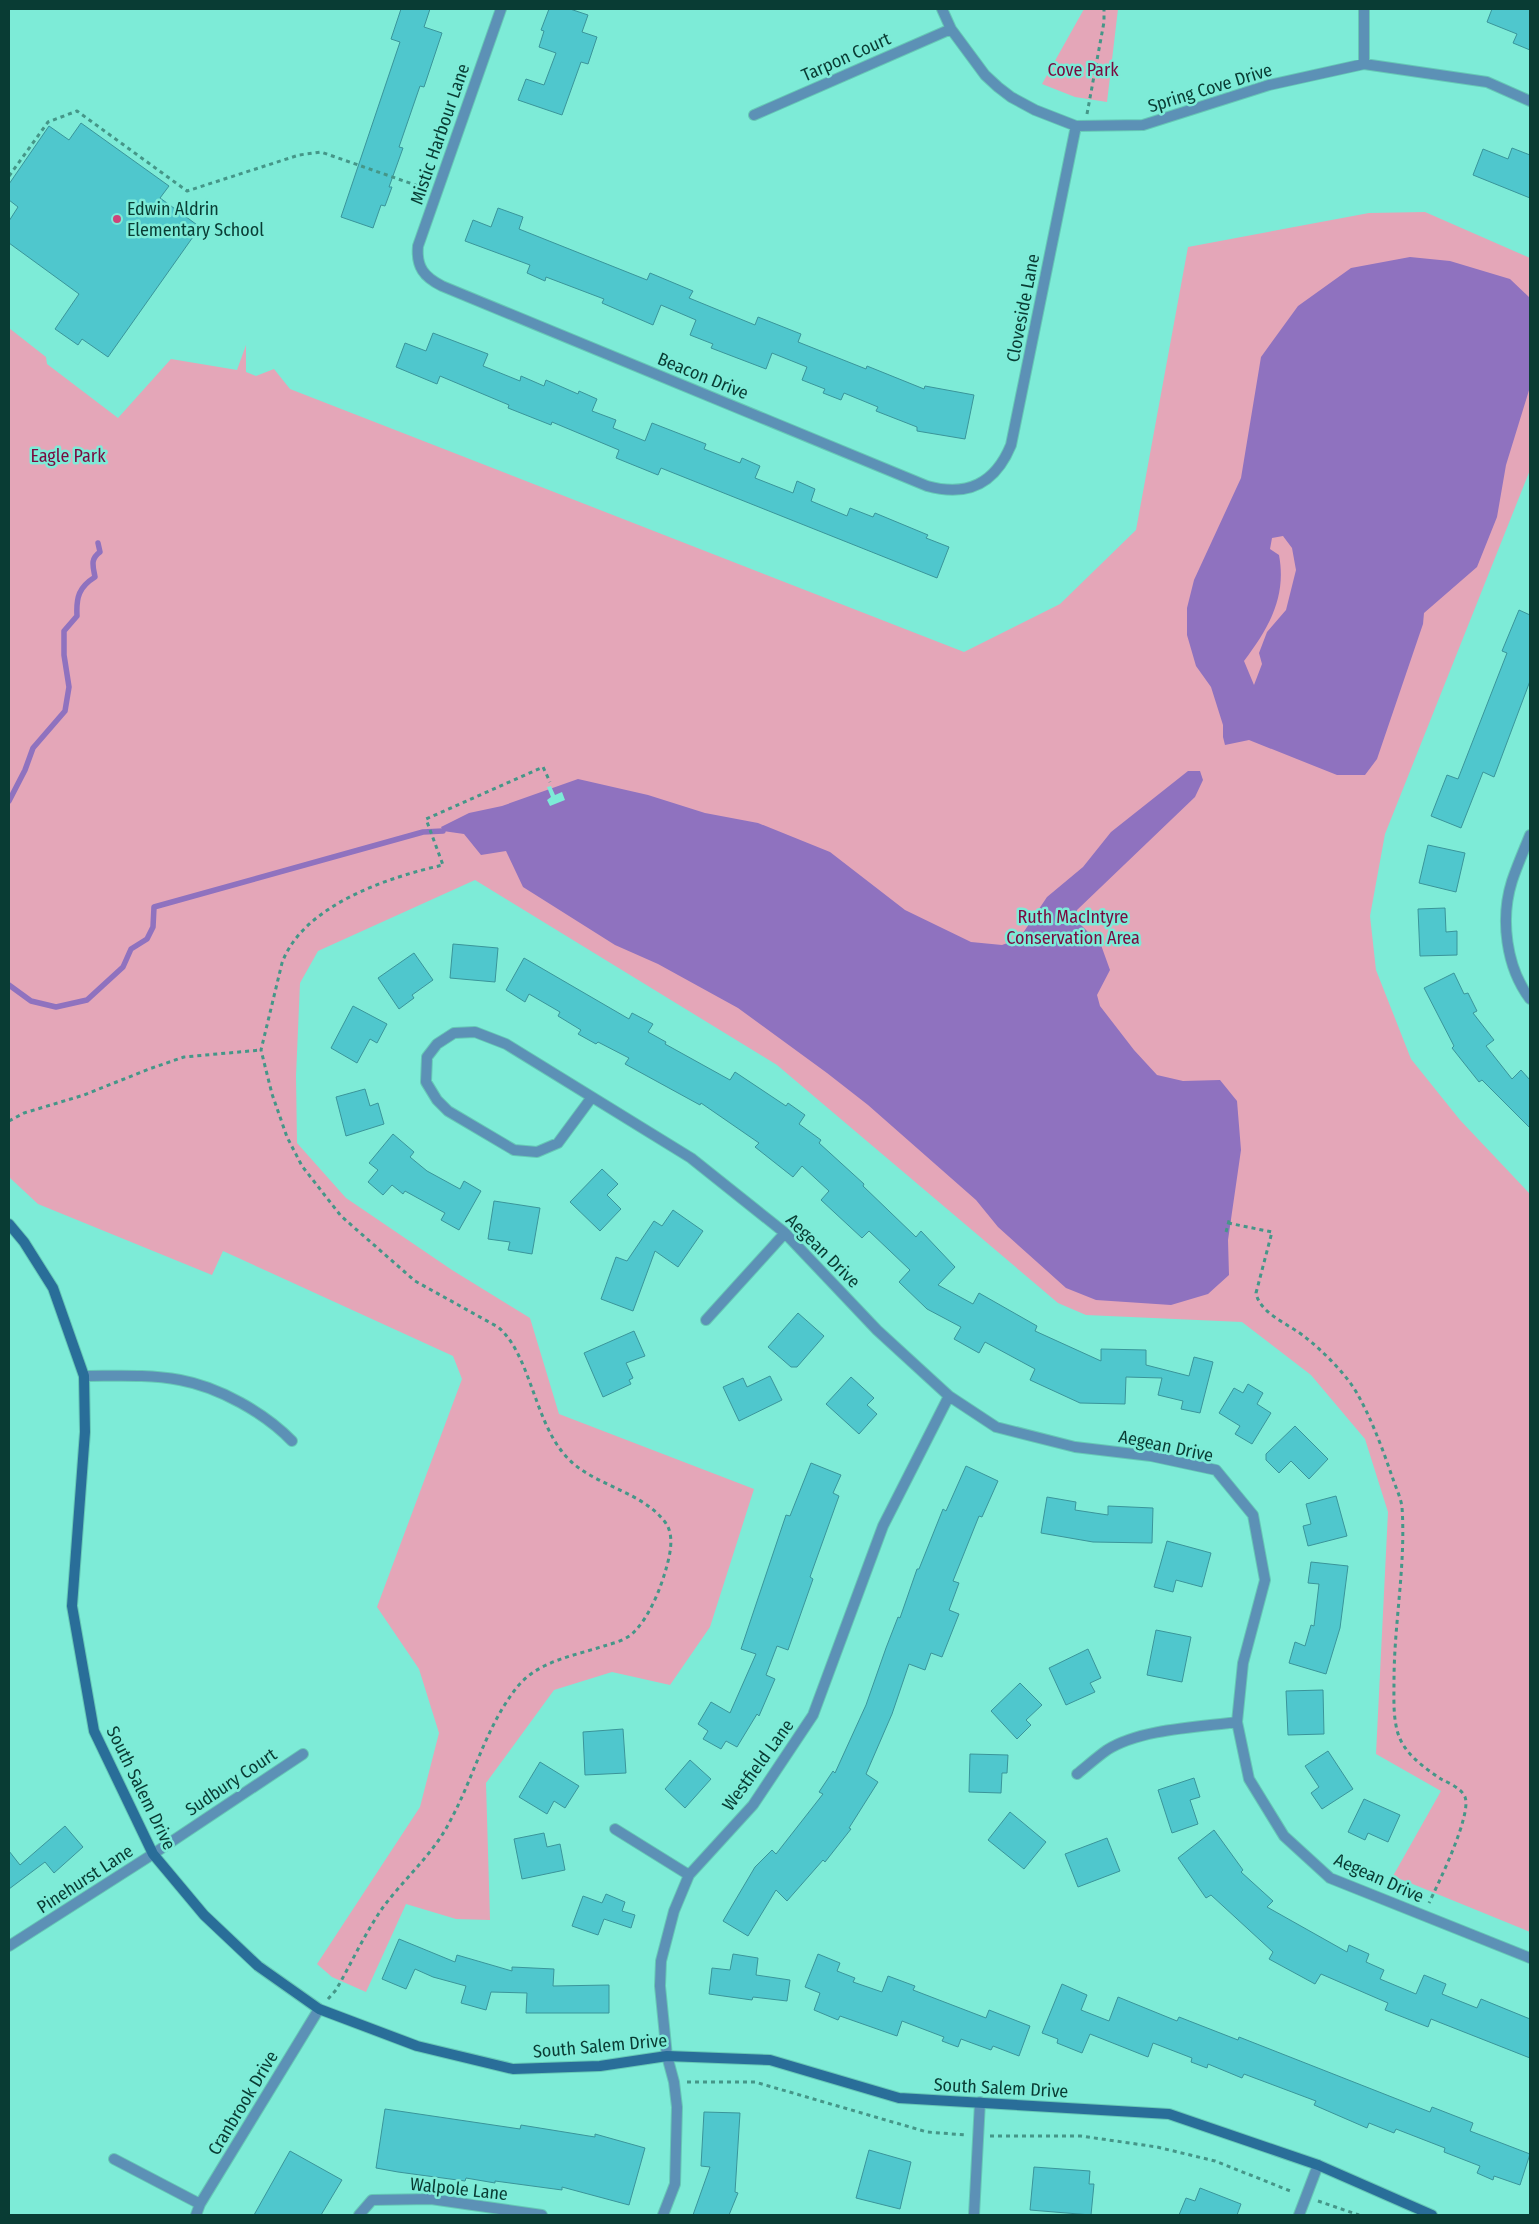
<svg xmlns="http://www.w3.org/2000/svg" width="1539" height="2224" font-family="'Fira Sans Condensed',sans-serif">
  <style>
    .green { fill: #e4a6b8 }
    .water { fill: #8f72bf; fill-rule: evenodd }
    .pier { fill: #7debd7 }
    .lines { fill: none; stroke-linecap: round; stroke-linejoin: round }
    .stream { stroke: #8f72bf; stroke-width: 5.5 }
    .building { fill: #4fc7cd; stroke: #3a959a }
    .street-casing { stroke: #66c8b6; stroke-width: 12 }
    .secondary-casing { stroke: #66c8b6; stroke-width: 12 }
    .path { stroke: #459688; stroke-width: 3; stroke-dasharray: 4 4; stroke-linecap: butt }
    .street { stroke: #5c91b6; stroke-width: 10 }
    .secondary { stroke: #296e99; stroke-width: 10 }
    .poi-dot { fill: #ce447a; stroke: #7debd7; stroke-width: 2 }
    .labels { text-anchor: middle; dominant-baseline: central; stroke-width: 5; stroke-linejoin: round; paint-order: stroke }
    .street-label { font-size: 18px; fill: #093c34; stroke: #7debd7 }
    .park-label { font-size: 18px; fill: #7a0a3f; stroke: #7debd7 }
    .poi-label { font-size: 18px; fill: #093c34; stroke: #7debd7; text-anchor: start }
  </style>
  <rect width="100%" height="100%" fill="#7debd7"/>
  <path class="green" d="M 1084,9 L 1118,9 L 1107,102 L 1075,97 L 1042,84 Z
    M 1425,212 L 1530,258 L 1530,470 L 1385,834 L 1370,916 L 1376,970 L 1411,1059 L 1460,1120 L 1530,1194 L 1530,1932 L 1393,1876 L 1441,1791 L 1376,1754 L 1388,1512 L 1365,1439 L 1311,1375 L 1242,1322 L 1086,1315 L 1058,1303 L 777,1065 L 475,880 L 318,951 L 300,983 L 296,1076 L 297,1143 L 346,1198 L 452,1270 L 530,1318 L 559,1414 L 754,1489 L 710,1627 L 670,1685 L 612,1672 L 554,1690 L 486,1783 L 490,1920 L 456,1919 L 406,1904 L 366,1992 L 332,1977 L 317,1964 L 420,1807 L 439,1733 L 419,1669 L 377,1607 L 462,1379 L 453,1356 L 223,1251 L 212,1275 L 38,1204 L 9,1177 L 9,328 L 46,357 L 47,364 L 118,418 L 171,359 L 237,370 L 246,345 L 246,372 L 256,376 L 274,369 L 290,389 L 964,652 L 1060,604 L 1136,530 L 1188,247 L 1369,213 Z"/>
  <path class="water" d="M 1410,257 L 1450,261 L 1510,279 L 1530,298 L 1530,387 L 1506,465 L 1497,517 L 1477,567 L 1424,613 L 1423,624 L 1377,759 L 1365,775 L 1337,775 L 1249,740 L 1225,745 L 1223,737 L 1223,725 L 1211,687 L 1196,666 L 1187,635 L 1187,608 L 1194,580 L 1241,478 L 1261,357 L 1298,306 L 1351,268 ZM 1283,536 L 1292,548 L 1296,570 L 1286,610 L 1267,632 L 1259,653 L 1262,664 L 1254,685 L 1244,661 C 1268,629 1287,598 1279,555 L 1270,549 L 1272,538 Z
    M 1188,771 L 1200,771 L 1203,780 L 1195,797 L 1077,910 L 1074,918 L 1101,945 L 1110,970 L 1097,995 L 1100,1006 L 1134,1050 L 1157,1075 L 1183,1081 L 1220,1080 L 1237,1101 L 1241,1150 L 1228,1240 L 1229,1275 L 1208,1294 L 1171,1305 L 1096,1300 L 1066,1288 L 998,1227 L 976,1200 L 868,1105 L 827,1073 L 738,1008 L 658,964 L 615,945 L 523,887 L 506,851 L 481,855 L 464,834 L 443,831 L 441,827 L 469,813 L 502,806 L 578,779 L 648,795 L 705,813 L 758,823 L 830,852 L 905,910 L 971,942 L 1002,945 L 1019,939 L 1047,897 L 1083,867 L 1111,832 Z"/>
  <path class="pier" d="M 551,786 L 555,795 L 562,792 L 565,800 L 550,806 L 547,800 L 551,797 L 547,787 Z"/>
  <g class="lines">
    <path class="stream" d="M 9,801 L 25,770 L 33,748 L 65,711 L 69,687 L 64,655 L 64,631 L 77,616 C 76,597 79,587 95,577 C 93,566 90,559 100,552 L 98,543
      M 9,985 L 31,1001 L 56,1007 L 87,1000 L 123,967 L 131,949 L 147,939 L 153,927 L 154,907 L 423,832 L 443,831"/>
  </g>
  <path class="building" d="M 401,9 L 430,9 L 424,27 L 442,33 L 424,87 L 420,86 L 399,147 L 403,148 L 389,187 L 392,187 L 385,206 L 381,205 L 373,228 L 341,217 L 400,42 L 391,39 Z
    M 549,9 L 570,9 L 588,15 L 582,32 L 597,37 L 588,64 L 581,62 L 562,115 L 518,100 L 526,79 L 544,85 L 556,53 L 539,47 L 544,31 L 541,30 Z
    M 1492,9 L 1530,9 L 1530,50 L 1513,43 L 1517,34 L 1487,22 Z
    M 81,123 L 169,186 L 160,198 L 200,227 L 108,357 L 82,339 L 78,345 L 55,329 L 79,294 L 9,243 L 9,221 L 18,207 L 9,200 L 9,184 L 49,126 L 69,140 Z
    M 1512,148 L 1530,155 L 1530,198 L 1473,175 L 1483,149 L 1508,159 Z
    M 498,208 L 523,217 L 519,229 L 647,280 L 650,273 L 693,291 L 689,298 L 755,325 L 758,317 L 801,334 L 798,342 L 866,369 L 867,366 L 924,389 L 925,386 L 974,395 L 965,439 L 917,431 L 917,427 L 876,411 L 878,407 L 844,393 L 841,400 L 823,393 L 825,389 L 802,380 L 807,367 L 772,353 L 766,369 L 711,348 L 713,344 L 690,335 L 696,320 L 661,305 L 653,325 L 602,303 L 604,299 L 546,277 L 545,281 L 527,273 L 530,265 L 465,241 L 473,220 L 491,227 Z
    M 433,333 L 488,354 L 483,366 L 520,381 L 521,376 L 544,386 L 546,380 L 578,394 L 579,391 L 597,399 L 592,411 L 616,420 L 613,428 L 645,441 L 652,423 L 706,444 L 704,449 L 740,463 L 742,458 L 760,466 L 755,478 L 793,493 L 797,481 L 815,489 L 811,501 L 847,516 L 850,508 L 873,517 L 875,513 L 928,535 L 926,538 L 949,547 L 937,578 L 661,468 L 658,475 L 616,458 L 619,450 L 552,422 L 551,425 L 508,408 L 509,405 L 440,376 L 437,384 L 396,367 L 405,343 L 426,351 Z
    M 1519,610 L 1530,615 L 1530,681 L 1494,777 L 1483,772 L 1461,828 L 1431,816 L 1447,775 L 1458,779 L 1507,653 L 1502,651 Z
    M 1428,845 L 1465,853 L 1456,892 L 1419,883 Z
    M 1445,908 L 1446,932 L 1457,931 L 1457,955 L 1420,956 L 1418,909 Z
    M 453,944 L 498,948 L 495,982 L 450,978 Z
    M 414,953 L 433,980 L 412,995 L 414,998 L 399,1009 L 378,978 Z
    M 524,958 L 629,1019 L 632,1013 L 653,1024 L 648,1032 L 666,1042 L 665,1044 L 730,1080 L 735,1072 L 786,1106 L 788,1103 L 805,1115 L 799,1124 L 821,1140 L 819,1143 L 864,1184 L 863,1186 L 916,1237 L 921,1231 L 955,1267 L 938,1285 L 973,1304 L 979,1293 L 1037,1326 L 1035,1331 L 1101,1361 L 1101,1349 L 1146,1350 L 1146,1365 L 1189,1376 L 1194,1357 L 1213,1362 L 1200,1413 L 1181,1409 L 1183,1401 L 1158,1395 L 1162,1378 L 1126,1377 L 1125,1404 L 1080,1403 L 1030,1380 L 1035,1369 L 985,1342 L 979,1353 L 954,1339 L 961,1327 L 927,1309 L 899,1282 L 910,1270 L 869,1231 L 862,1238 L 821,1200 L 829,1191 L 802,1166 L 793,1177 L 755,1147 L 759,1143 L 701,1103 L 700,1105 L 625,1064 L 629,1058 L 598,1042 L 596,1044 L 578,1034 L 581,1030 L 558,1016 L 560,1012 L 529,994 L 525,1002 L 506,990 Z
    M 1454,973 L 1464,994 L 1468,993 L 1477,1011 L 1473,1013 L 1494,1040 L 1486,1046 L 1512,1079 L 1521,1070 L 1530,1080 L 1530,1128 L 1482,1080 L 1479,1082 L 1452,1048 L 1454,1046 L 1424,988 Z
    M 353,1006 L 387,1024 L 377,1043 L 370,1039 L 357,1063 L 331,1048 Z
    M 365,1089 L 370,1106 L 378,1103 L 384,1124 L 346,1136 L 336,1097 Z
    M 393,1134 L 414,1152 L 410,1157 L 427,1171 L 460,1189 L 464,1181 L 481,1191 L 459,1230 L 441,1220 L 445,1213 L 405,1191 L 403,1194 L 392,1185 L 383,1195 L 368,1182 L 378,1170 L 369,1163 Z
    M 602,1169 L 618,1184 L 607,1195 L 621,1209 L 600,1231 L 570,1202 Z
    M 494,1201 L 540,1208 L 532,1254 L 508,1250 L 510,1242 L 488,1239 Z
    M 673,1210 L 703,1231 L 678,1267 L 655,1251 L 633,1311 L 601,1299 L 616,1257 L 627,1261 L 654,1221 L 662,1226 Z
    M 798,1313 L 824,1336 L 797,1367 L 791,1367 L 768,1347 Z
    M 634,1331 L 645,1356 L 626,1363 L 633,1378 L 629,1380 L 631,1384 L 603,1397 L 584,1353 Z
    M 770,1376 L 782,1400 L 739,1421 L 723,1387 L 743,1378 L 747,1387 Z
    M 851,1377 L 874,1398 L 867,1405 L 877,1414 L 859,1434 L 826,1404 Z
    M 1248,1384 L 1263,1393 L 1257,1404 L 1271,1413 L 1252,1444 L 1235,1434 L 1240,1426 L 1219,1413 L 1234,1388 L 1243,1393 Z
    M 1295,1426 L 1328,1459 L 1309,1479 L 1291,1461 L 1279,1473 L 1266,1460 L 1266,1454 Z
    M 811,1463 L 841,1475 L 833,1493 L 839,1496 L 810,1577 L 813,1579 L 788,1650 L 777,1646 L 766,1675 L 775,1679 L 759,1716 L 757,1714 L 737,1747 L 726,1741 L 721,1749 L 703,1739 L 708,1731 L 698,1724 L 711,1702 L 730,1713 L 756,1654 L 741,1649 L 786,1515 L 790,1516 Z
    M 966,1466 L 998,1481 L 982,1517 L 979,1516 L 953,1581 L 959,1583 L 949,1610 L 959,1614 L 942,1657 L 931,1653 L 925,1670 L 909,1664 L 892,1714 L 866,1774 L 878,1782 L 849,1828 L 851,1829 L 825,1862 L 823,1860 L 787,1901 L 776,1890 L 748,1936 L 723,1921 L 755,1867 L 772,1850 L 776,1854 L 823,1794 L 819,1792 L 833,1771 L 835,1773 L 866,1705 L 886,1648 L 898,1617 L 900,1618 L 917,1569 L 919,1569 L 943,1509 L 946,1511 Z
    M 1336,1496 L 1347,1536 L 1308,1546 L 1303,1526 L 1311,1524 L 1306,1504 Z
    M 1047,1497 L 1076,1502 L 1075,1510 L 1108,1515 L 1108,1506 L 1153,1508 L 1152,1543 L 1093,1542 L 1041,1533 Z
    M 1167,1541 L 1211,1553 L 1202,1587 L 1176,1580 L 1173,1592 L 1154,1587 Z
    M 1311,1562 L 1348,1566 L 1340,1628 L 1326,1674 L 1289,1663 L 1295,1642 L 1305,1646 L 1311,1625 L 1314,1626 L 1319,1584 L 1308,1583 Z
    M 1156,1630 L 1191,1637 L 1182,1682 L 1147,1675 Z
    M 1088,1649 L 1101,1678 L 1090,1683 L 1095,1692 L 1066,1705 L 1049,1668 Z
    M 1020,1683 L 1042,1705 L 1026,1720 L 1031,1725 L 1017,1739 L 991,1711 Z
    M 1323,1690 L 1324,1734 L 1288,1735 L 1286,1691 Z
    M 623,1729 L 626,1773 L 585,1775 L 583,1732 Z
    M 1328,1751 L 1353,1789 L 1322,1809 L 1311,1793 L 1319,1787 L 1305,1766 Z
    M 970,1754 L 1008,1755 L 1007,1773 L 1002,1773 L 1001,1793 L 969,1792 Z
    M 690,1760 L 711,1779 L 685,1808 L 665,1789 Z
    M 540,1762 L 579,1786 L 565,1808 L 554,1801 L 547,1814 L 519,1797 Z
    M 1194,1778 L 1200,1797 L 1190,1800 L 1198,1824 L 1172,1833 L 1158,1790 Z
    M 1364,1799 L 1400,1815 L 1388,1842 L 1368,1833 L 1365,1840 L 1348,1832 Z
    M 1010,1812 L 1046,1842 L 1024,1869 L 988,1840 Z
    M 65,1826 L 83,1847 L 54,1873 L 45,1862 L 9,1889 L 9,1851 L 20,1865 Z
    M 1214,1830 L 1243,1870 L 1241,1872 L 1273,1901 L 1267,1907 L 1347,1952 L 1349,1945 L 1369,1954 L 1366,1962 L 1384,1970 L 1380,1979 L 1416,1994 L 1424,1975 L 1446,1984 L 1442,1994 L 1477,2008 L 1481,1999 L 1530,2019 L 1530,2058 L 1431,2019 L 1428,2027 L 1385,2010 L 1388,2003 L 1321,1974 L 1315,1984 L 1269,1959 L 1273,1952 L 1211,1895 L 1206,1898 L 1178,1858 Z
    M 544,1833 L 547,1847 L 560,1844 L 565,1870 L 522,1879 L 514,1839 Z
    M 1107,1838 L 1120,1871 L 1078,1887 L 1065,1854 Z
    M 606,1894 L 625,1902 L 622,1911 L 635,1915 L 631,1928 L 604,1919 L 598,1935 L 572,1926 L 583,1896 L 602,1903 Z
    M 399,1939 L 455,1962 L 457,1955 L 512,1971 L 512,1967 L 554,1969 L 553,1986 L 609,1985 L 609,2013 L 526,2013 L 527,1993 L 491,1992 L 486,2010 L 461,2003 L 466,1986 L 433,1977 L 415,1969 L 406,1989 L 382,1979 Z
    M 733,1954 L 758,1958 L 756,1975 L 790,1980 L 787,2001 L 753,1997 L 752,2000 L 709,1994 L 712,1968 L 730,1970 Z
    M 818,1954 L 840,1963 L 837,1971 L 855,1978 L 853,1982 L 882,1992 L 888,1976 L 915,1986 L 913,1990 L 986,2018 L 989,2010 L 1030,2026 L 1019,2056 L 993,2046 L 991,2050 L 961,2039 L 958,2047 L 942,2041 L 944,2037 L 902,2021 L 897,2036 L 840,2016 L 838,2020 L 814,2010 L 820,1993 L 805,1987 Z
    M 1062,1984 L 1087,1995 L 1081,2010 L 1109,2021 L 1118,1997 L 1177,2021 L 1179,2017 L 1238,2040 L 1239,2037 L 1430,2112 L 1432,2107 L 1473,2123 L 1470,2131 L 1530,2154 L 1520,2185 L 1494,2176 L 1493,2180 L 1477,2173 L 1480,2166 L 1444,2152 L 1445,2148 L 1396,2129 L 1394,2133 L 1369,2123 L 1367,2128 L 1314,2105 L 1316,2101 L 1244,2074 L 1242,2078 L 1208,2064 L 1207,2068 L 1191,2062 L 1192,2058 L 1153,2043 L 1148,2057 L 1090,2034 L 1082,2053 L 1057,2043 L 1058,2039 L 1042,2033 Z
    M 385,2109 L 520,2129 L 521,2125 L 595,2137 L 595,2134 L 645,2148 L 629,2205 L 562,2187 L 562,2190 L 495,2181 L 495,2183 L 466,2178 L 465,2181 L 398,2172 L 376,2168 Z
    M 704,2112 L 740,2113 L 735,2192 L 738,2193 L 729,2215 L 693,2215 L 710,2167 L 701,2166 Z
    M 869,2150 L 911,2162 L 900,2209 L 856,2198 Z
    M 290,2151 L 342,2180 L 321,2215 L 254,2215 Z
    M 1034,2167 L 1090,2171 L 1089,2184 L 1094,2184 L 1091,2215 L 1030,2210 Z
    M 1200,2188 L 1241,2204 L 1237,2215 L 1179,2215 L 1186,2198 L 1195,2201 Z"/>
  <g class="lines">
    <g class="street-casing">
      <path id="street" d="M 501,9 L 418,246 C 416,267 424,277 442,286 L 927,486 C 967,497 995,484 1011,445 L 1076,126
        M 942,9 L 951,29 L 985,75 L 998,87 L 1011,97 L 1035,110 L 1076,126 L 1143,125 L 1269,85 L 1364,64 L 1487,82 L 1530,101
        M 1364,64 L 1364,9
        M 754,115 L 951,29
        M 1530,835 C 1524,850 1517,866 1512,881 C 1500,919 1506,967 1530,999
        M 592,1097 L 558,1143 L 537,1152 L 514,1150 L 448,1111 L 437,1100 L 426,1082 L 427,1057 L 437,1044 L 454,1033 L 475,1032 L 506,1044 L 691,1158 L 785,1233 L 877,1330 L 949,1396 L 996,1427 L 1075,1447 L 1151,1456 L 1216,1470 L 1253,1515 L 1265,1580 L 1243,1663 L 1237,1722 L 1249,1779 L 1284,1836 L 1330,1878 L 1530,1958
        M 706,1320 L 785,1233
        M 84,1376 C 116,1376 148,1374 180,1380 C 219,1387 265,1413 292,1441
        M 1077,1774 C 1087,1766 1097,1757 1107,1750 C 1140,1729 1199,1727 1237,1722
        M 615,1829 L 689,1875
        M 9,1946 L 153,1854 L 303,1754
        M 114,2159 L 200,2204
        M 196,2215 L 200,2204 L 319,2009
        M 359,2215 L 372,2200 L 431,2199 L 542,2215
        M 663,2215 L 675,2184 L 677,2107 L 674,2082 L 667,2056 L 660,1986 L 661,1961 L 674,1911 L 689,1875 L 753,1805 L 813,1715 L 883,1526 L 949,1396
        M 974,2215 L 980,2102
        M 1299,2215 L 1318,2165"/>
    </g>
    <g class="secondary-casing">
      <path id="secondary" d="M 9,1224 L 24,1242 L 53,1288 L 84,1376 L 85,1432 L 72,1606 L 94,1731 L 153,1854 L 204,1915 L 258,1966 L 319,2009 L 417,2046 L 513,2069 L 600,2066 L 667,2056 L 770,2060 L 899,2098 L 1169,2114 L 1318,2165 L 1432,2215"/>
    </g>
    <path class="path" d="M 1087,114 L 1104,22 L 1104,9
      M 9,176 L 48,122 L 77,111 L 187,191 L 299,155 L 321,152 L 424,188
      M 9,1121 L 24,1113 L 84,1095 L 149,1069 L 184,1057 L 261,1050
      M 1228,1223 L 1272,1232 L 1256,1293 C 1260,1314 1289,1324 1305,1337 C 1323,1351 1347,1375 1358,1395 C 1373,1422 1384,1453 1394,1482 C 1397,1490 1401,1499 1402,1507 C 1406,1565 1394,1623 1394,1681 C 1394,1697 1393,1714 1397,1730 C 1402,1752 1423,1767 1441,1779 C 1449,1783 1461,1788 1465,1797 C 1472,1815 1438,1884 1429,1903
      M 1226,1232 L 1230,1217
      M 328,1999 L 336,1990 C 352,1962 366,1931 384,1906 C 405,1878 433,1854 449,1823 C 474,1778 485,1727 518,1686 C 539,1661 573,1656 604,1646 C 614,1643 627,1640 635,1631 C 650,1615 660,1590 666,1569 C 670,1555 675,1535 665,1522 C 640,1489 590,1486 564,1454 C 534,1419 530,1354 498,1327 L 415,1281 L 341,1216 L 302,1166 L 287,1137 L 272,1094 L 261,1050 L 282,963 C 303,905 389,877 443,865 L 426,819 L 543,767 L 550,782
      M 687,2082 L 755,2082 L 927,2132 L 966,2135
      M 990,2136 L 1081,2136 L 1157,2147 L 1215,2161 L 1293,2192
      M 1318,2201 L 1359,2215"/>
    <use href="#street" class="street"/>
    <use href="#secondary" class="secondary"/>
  </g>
  <circle class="poi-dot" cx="117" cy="219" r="5"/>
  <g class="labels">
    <g class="street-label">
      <text transform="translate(846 57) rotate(-24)">Tarpon Court</text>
      <text transform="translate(1210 88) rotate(-17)">Spring Cove Drive</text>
      <text transform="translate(440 134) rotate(-71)">Mistic Harbour Lane</text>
      <text transform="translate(1023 308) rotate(-79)">Cloveside Lane</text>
      <text transform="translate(703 376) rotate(22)">Beacon Drive</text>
      <text transform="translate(823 1251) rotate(45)">Aegean Drive</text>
      <text transform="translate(1166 1446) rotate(12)">Aegean Drive</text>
      <text transform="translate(758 1765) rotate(-54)">Westfield Lane</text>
      <text transform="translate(231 1782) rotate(-34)">Sudbury Court</text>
      <text transform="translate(141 1788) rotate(64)">South Salem Drive</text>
      <text transform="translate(1379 1878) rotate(24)">Aegean Drive</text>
      <text transform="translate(85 1879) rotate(-33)">Pinehurst Lane</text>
      <text transform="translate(600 2046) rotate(-5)">South Salem Drive</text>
      <text transform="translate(1001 2088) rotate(3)">South Salem Drive</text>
      <text transform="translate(243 2103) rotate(-59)">Cranbrook Drive</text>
      <text transform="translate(459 2189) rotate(6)">Walpole Lane</text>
    </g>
    <g class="park-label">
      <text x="1083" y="70">Cove Park</text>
      <text x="68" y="456">Eagle Park</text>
      <text x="1073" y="917">Ruth MacIntyre<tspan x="1073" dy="21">Conservation Area</tspan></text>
    </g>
    <g class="poi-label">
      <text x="127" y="209">Edwin Aldrin<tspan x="127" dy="21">Elementary School</tspan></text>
    </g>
  </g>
  <rect width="1539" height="2224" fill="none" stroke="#093c34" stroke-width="20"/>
</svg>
